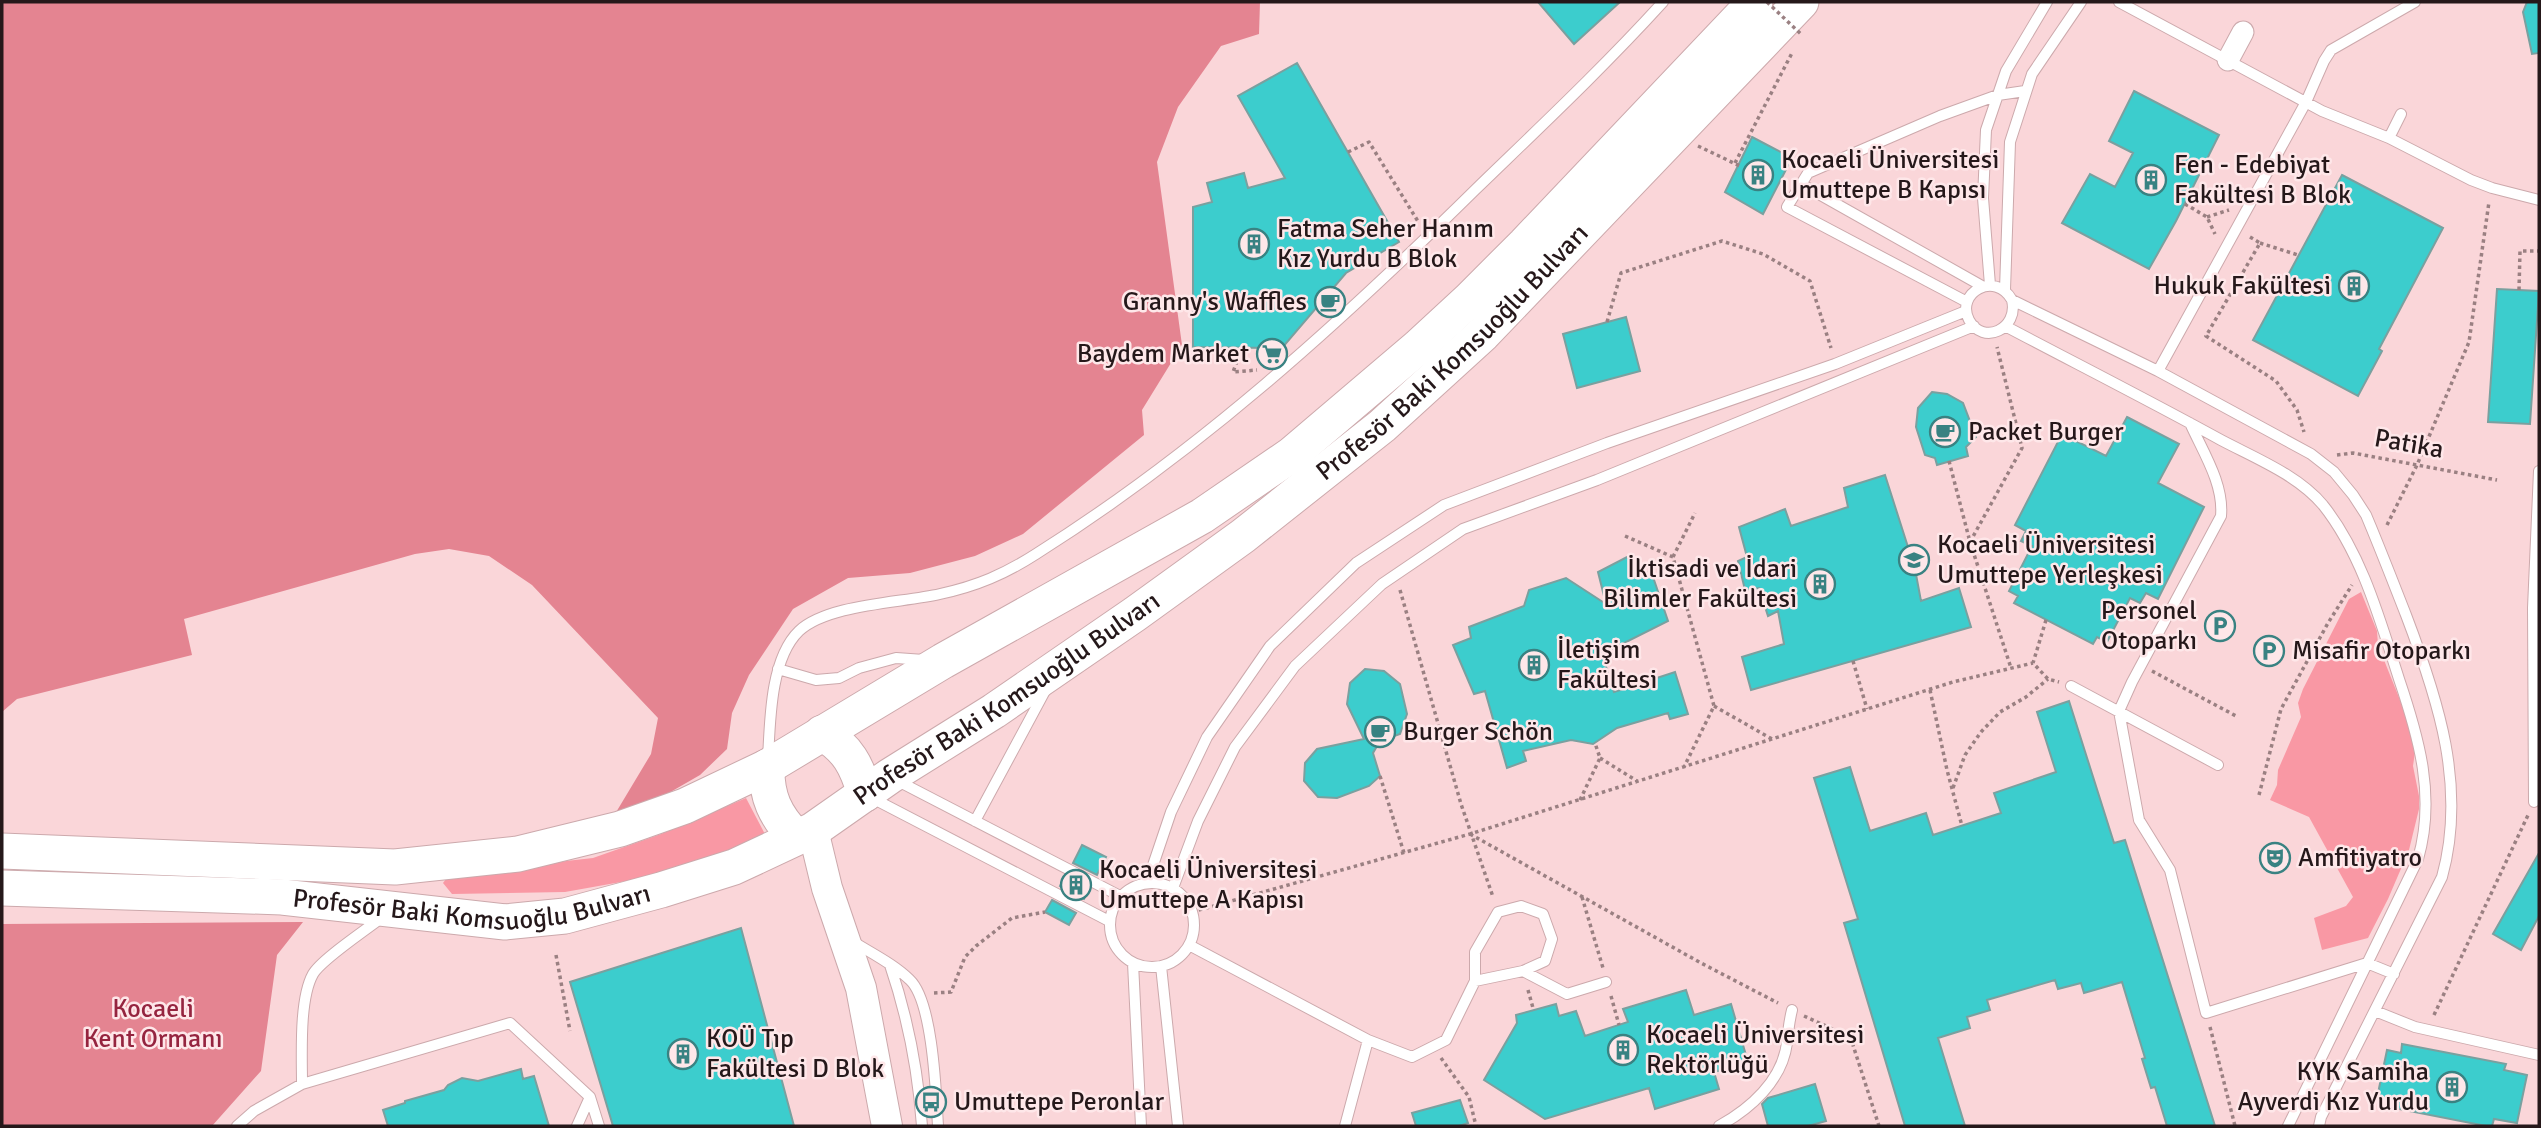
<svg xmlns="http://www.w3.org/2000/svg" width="2541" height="1128" font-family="Signika,sans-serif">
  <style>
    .green { fill: #f998a4 }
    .forest { fill: #e48491 }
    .building { fill: #3ccdcd; stroke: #7aa09f; stroke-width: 2 }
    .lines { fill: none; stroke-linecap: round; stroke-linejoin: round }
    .service-casing { stroke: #cca9ac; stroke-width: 12 }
    .minor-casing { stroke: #cca9ac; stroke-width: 23 }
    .secondary-casing { stroke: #cca9ac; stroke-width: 32 }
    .trunk-casing { stroke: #cca9ac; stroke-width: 37 }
    .path { stroke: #9a8082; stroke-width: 3.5; stroke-dasharray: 3.5 3.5; stroke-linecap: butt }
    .service { stroke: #fff; stroke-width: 10 }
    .minor { stroke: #fff; stroke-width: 21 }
    .secondary { stroke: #fff; stroke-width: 30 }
    .trunk { stroke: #fff; stroke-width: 35 }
    .path-bridge { stroke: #9a8082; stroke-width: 3.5; stroke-dasharray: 3.5 3.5; stroke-linecap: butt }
    .labels { text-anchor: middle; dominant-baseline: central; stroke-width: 5; stroke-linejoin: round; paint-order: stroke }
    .poi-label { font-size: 26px; fill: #25181a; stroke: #fee7e9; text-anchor: start }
    .street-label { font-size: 26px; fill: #25181a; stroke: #fee7e9 }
    .park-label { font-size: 26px; fill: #95243f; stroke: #fee7e9 }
  </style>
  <rect width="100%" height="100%" fill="#fad6d9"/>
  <path class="green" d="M 2361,592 L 2377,631 L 2378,645 L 2404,710 L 2415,752 L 2413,766 L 2419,796 L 2419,809 L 2409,850 L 2388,899 L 2368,938 L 2322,950 L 2314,918 L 2346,906 L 2353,897 L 2309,817 L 2270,800 L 2277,785 L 2278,770 L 2301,717 L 2298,703 L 2303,689 L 2349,599 Z
    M 746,798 L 768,840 L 660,875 L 565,892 L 452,894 L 443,883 L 449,875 L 459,873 L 593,858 L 661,834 Z"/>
  <path class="forest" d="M 2,2 L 1260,2 L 1259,34 L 1221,46 L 1178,107 L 1157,162 L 1182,345 L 1142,410 L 1144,435 L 1023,534 L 975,556 L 910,573 L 848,578 L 793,609 L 749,675 L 732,713 L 727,749 L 700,775 L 634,813 L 612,819 L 651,754 L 658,718 L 532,585 L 489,556 L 449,549 L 415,554 L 184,619 L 192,655 L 17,699 L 2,712 Z
    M 303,922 L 277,955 L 261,1071 L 212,1126 L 2,1126 L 2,924 Z"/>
  <path class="building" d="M 1538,2 L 1620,2 L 1574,44 Z
    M 2527,2 L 2539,2 L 2539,53 L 2532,54 L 2523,12 Z
    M 1297,63 L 1399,242 L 1346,273 L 1282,348 L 1193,347 L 1193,207 L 1212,202 L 1207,183 L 1244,173 L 1248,188 L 1285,178 L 1238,96 Z
    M 2134,91 L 2219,135 L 2176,221 L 2149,269 L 2062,223 L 2090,174 L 2115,187 L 2133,153 L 2109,141 Z
    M 1752,137 L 1792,158 L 1763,214 L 1725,192 Z
    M 2342,175 L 2443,228 L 2379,349 L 2382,351 L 2358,396 L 2253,340 Z
    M 2497,289 L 2539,291 L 2530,424 L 2488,422 Z
    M 1626,317 L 1640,371 L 1577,388 L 1563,334 Z
    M 1932,392 L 1947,394 L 1963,403 L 1976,437 L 1966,447 L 1968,456 L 1937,465 L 1935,458 L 1925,455 L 1916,427 L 1918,408 Z
    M 2127,417 L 2179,444 L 2158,483 L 2204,507 L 2158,599 L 2146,593 L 2140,603 L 2130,598 L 2107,642 L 2097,637 L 2093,644 L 2014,603 L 2018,596 L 2009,591 L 2032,546 L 2021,541 L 2026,531 L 2015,525 L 2062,434 L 2106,456 Z
    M 1885,475 L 1915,569 L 1921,601 L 1959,588 L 1971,627 L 1751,690 L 1742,657 L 1784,644 L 1778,611 L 1768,616 L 1759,588 L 1745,590 L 1738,561 L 1747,557 L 1739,527 L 1785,509 L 1791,526 L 1848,507 L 1844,488 Z
    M 1631,555 L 1638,577 L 1651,571 L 1668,621 L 1602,654 L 1614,692 L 1675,672 L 1688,714 L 1670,719 L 1668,713 L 1617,728 L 1593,744 L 1571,740 L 1523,751 L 1526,761 L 1507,768 L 1485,691 L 1474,694 L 1453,645 L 1471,638 L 1469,627 L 1524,606 L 1529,590 L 1566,578 L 1606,604 L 1598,572 Z
    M 1365,669 L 1384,671 L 1400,684 L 1407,714 L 1400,734 L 1380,741 L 1373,753 L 1380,776 L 1369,786 L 1337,798 L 1318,797 L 1304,781 L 1305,763 L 1317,749 L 1364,739 L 1347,704 L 1350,683 Z
    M 2069,701 L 2114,843 L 2125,840 L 2215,1126 L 2167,1126 L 2155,1087 L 2151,1088 L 2142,1059 L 2145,1058 L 2122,982 L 2084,993 L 2081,983 L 2058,989 L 2055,980 L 1987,1000 L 1990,1010 L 1967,1017 L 1970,1028 L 1938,1038 L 1965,1126 L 1905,1126 L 1844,923 L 1858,919 L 1814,778 L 1850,767 L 1870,831 L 1926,813 L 1933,835 L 2001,813 L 1994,793 L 2056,772 L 2037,712 Z
    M 1082,845 L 1106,857 L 1097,875 L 1073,863 Z
    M 2539,853 L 2539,916 L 2521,950 L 2493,934 Z
    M 1065,876 L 1089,889 L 1084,899 L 1060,886 Z
    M 1052,900 L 1076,913 L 1069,925 L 1045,912 Z
    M 741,928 L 794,1126 L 613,1126 L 570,982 Z
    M 1686,990 L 1694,1015 L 1731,1004 L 1748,1062 L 1714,1072 L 1719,1089 L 1655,1109 L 1649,1088 L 1545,1119 L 1484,1080 L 1517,1023 L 1516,1015 L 1556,1004 L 1559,1016 L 1576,1011 L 1585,1036 L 1628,1022 L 1623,1009 Z
    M 2402,1044 L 2506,1064 L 2504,1070 L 2527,1075 L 2517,1123 L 2494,1119 L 2492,1126 L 2486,1126 L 2389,1107 L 2390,1101 L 2377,1098 L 2387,1050 L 2401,1053 Z
    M 521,1069 L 523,1079 L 534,1076 L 549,1126 L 388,1126 L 383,1110 L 405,1103 L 405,1101 L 444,1090 L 448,1085 L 462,1078 L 478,1081 Z
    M 1815,1084 L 1826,1121 L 1808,1126 L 1768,1126 L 1762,1104 L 1768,1098 Z
    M 1460,1100 L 1468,1123 L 1459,1126 L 1416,1126 L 1412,1113 Z"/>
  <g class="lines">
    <g class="service-casing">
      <path id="service" d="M 2119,2 L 2322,111 L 2389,138 L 2471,180 L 2492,188 L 2539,200
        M 2389,138 L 2401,114
        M 1801,184 L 1982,286
        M 1990,285 L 1983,198 L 1986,130 L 2006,71 L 2047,2
        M 2005,290 L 2010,142 L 2032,74 L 2081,2
        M 2012,300 C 2019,329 1983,346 1969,320 C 1955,293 1995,270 2012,300 L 2158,371 L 2311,454 L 2334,472 L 2353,495 L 2366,515 C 2380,548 2393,582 2406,615 C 2438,699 2467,787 2442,877 L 2321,1117 L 2319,1126
        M 1967,302 L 1787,207 L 1808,173 L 1940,116 L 1998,95 L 2025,91
        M 2005,326 C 2077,364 2150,401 2221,440 C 2255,458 2298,475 2323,505 C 2362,554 2380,620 2399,679 C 2419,738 2436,797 2418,859 L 2288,1126
        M 2158,371 L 2306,102 L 2324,61 L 2331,50 L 2415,2
        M 2190,423 C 2203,452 2224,484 2221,516 L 2132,682 L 2119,711 L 2139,820 L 2170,870 L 2206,1013 L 2367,963 L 2394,974
        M 2533,608 L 2539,471
        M 778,669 L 816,680 L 839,678 L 859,668 L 896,658 L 924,660
        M 2071,686 L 2218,765
        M 768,760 C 770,722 770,659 799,631 C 828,604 901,603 940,594 C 977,586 1005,574 1036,554 C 1198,452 1340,323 1476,189 C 1539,128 1604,67 1663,2
        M 896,780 L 1120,896
        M 870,797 L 1109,921
        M 2534,802 L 2533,608 L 2539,608
        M 975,821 L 1045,691
        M 1147,883 L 1171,812 L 1207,737 L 1270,646 L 1356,563 L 1444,505 L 1607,443 L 1835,364 L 1966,311
        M1110 925a42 42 0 1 1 84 0a42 42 0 1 1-84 0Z
        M 1173,888 L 1198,821 L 1235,747 L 1295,666 L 1382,584 L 1463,529 L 1597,480 L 1974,326
        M 852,941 C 871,953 894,964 910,980 C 933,1002 936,1094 938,1126
        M 1189,945 L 1368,1040 L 1412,1057 L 1446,1040 L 1475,981 L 1523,971 L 1545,961 L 1552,939 L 1543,914 L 1521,906 L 1498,912 L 1475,952 L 1475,981
        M 1133,963 L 1141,1126
        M 890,965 C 908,1018 918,1070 922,1126
        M 1161,966 L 1178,1126
        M 1523,971 L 1567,994 L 1606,982
        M 2375,1011 L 2415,1027 L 2539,1055
        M 302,1084 C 302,1055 299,999 313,974 C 321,960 363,932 377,921
        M 237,1126 L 254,1111 L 302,1084 L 510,1023 L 590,1097 L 599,1126
        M 577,1126 L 590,1097
        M 1345,1126 L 1368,1040
        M 1719,1126 C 1750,1109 1782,1081 1787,1043 C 1788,1032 1789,1022 1792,1010"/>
    </g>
    <g class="minor-casing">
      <path id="minor" d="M 2228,60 L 2243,32"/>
    </g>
    <g class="secondary-casing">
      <path id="secondary" d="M 813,830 L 827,888 L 861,988 L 887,1126"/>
    </g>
    <g class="trunk-casing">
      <g id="trunk">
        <path d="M 822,733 C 848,748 857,766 865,794"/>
        <path d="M 767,767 C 766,796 775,816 796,837"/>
        <path d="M 2,851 L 395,867 L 518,854 L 620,829 L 685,806 L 767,767 L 943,661 L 1202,516 L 1291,455 L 1418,347 L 1470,299 L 1525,244 L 1755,2"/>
        <path id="s1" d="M 2,888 L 282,897 L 505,922 L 565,916 L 661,890 L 734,867 L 813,830 L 890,776 L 994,711 L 1135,614 L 1243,536 L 1382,426 L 1483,334 L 1801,2"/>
      </g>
    </g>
    <path class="path" d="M 1698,146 L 1740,166
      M 1348,152 L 1369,142 L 1419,223
      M 1735,163 L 1792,53
      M 2185,204 L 2207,217 L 2215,234
      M 2207,217 L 2229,210
      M 2250,237 L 2260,243 L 2206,336 L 2276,381 L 2297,410 L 2304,432
      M 2260,243 L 2298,255
      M 2519,290 L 2520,251 L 2539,251
      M 1607,322 L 1621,273 L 1722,241 L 1763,254 L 1810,281 L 1831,348
      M 1242,348 L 1233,372 L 1257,370
      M 2337,455 L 2353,453 L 2497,480
      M 1949,461 L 1970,542 L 2011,668
      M 2387,525 L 2417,465 L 2469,342 L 2489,202
      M 1625,536 L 1673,557 L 1714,706 L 1684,767
      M 1970,542 L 2022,448 L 1997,347
      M 1673,557 L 1695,513
      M 1400,590 L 1461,804 L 1493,897
      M 2046,620 L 2033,663 L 2048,679 L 2059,682
      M 1853,661 L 1867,709
      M 2152,671 L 2236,716
      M 1930,690 L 1947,770 L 1962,826
      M 1714,706 L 1772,739
      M 1600,758 L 1637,781
      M 1380,776 L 1404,853
      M 1953,788 L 1965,755 L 1981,732 L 2000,712 L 2026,697 L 2048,679
      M 2259,795 L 2281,709 L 2328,623 L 2352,585
      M 1580,800 L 1600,758 L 1595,743
      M 1470,834 L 1701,963 L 1778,1003
      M 1582,897 L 1603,968
      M 1192,912 L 1470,834 L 1953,682 L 2033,663
      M 556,955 L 570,1031
      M 1528,990 L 1533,1008
      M 934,993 L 951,992 L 965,957 L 976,946 L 1012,918 L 1045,912
      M 1611,996 L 1619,1025
      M 2434,1015 L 2529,813
      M 1804,1016 L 1837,1031 L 1852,1042 L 1879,1126
      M 2210,1027 L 2235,1126
      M 1441,1058 L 1469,1097 L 1476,1126"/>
    <use href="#service" class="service"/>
    <use href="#minor" class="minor"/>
    <use href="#secondary" class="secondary"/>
    <use href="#trunk" class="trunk"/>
    <path class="path-bridge" d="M 1767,2 L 1802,35"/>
  </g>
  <defs>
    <g id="building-ring" transform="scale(1.575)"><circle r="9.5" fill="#fee7e9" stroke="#398282" stroke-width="1.5"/><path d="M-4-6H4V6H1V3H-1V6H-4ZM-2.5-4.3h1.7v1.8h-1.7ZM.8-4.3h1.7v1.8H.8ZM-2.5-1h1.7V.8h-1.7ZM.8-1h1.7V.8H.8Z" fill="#398282"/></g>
    <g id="cafe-ring" transform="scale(1.575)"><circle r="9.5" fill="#fee7e9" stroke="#398282" stroke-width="1.5"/><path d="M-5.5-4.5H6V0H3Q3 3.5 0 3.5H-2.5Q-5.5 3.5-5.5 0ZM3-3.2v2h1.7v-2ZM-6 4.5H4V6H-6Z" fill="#398282"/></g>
    <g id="supermarket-ring" transform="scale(1.575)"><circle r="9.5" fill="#fee7e9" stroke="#398282" stroke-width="1.5"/><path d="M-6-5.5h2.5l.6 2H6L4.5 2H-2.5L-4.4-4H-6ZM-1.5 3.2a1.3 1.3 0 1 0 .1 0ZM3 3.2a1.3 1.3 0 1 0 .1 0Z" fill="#398282"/></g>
    <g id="university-ring" transform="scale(1.575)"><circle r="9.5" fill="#fee7e9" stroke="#398282" stroke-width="1.5"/><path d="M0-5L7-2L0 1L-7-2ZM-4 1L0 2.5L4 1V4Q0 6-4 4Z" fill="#398282"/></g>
    <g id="parking-ring" transform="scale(1.575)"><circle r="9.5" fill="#fee7e9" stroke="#398282" stroke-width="1.5"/><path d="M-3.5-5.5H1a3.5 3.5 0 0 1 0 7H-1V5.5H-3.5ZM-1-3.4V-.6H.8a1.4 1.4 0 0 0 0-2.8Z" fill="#398282"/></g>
    <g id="theatre-ring" transform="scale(1.575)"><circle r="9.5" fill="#fee7e9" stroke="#398282" stroke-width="1.5"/><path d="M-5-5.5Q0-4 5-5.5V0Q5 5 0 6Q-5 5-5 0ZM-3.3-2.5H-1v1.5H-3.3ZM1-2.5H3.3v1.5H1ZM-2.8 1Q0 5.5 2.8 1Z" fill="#398282"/></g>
    <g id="bus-ring" transform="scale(1.575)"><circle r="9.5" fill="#fee7e9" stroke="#398282" stroke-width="1.5"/><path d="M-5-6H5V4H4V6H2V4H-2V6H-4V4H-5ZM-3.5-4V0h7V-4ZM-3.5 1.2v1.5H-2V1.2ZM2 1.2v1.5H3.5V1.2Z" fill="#398282"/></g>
  </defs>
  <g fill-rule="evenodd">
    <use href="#building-ring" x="1758" y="175"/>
    <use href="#building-ring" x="2151" y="180"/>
    <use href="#building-ring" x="1254" y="244"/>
    <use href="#building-ring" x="2354" y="286"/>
    <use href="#cafe-ring" x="1330" y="302"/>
    <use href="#supermarket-ring" x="1272" y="354"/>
    <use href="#cafe-ring" x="1945" y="432"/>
    <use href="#university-ring" x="1914" y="560"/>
    <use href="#building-ring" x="1820" y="584"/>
    <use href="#parking-ring" x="2220" y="626"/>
    <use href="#parking-ring" x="2269" y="651"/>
    <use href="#building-ring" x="1534" y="665"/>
    <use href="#cafe-ring" x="1380" y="732"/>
    <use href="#theatre-ring" x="2275" y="858"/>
    <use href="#building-ring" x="1076" y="885"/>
    <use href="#building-ring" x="1623" y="1050"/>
    <use href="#building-ring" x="683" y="1054"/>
    <use href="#building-ring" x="2452" y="1087"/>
    <use href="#bus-ring" x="931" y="1102"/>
  </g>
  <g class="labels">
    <g class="poi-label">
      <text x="1781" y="160">Kocaeli Üniversitesi<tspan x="1781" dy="30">Umuttepe B Kapısı</tspan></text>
      <text x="2174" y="165">Fen - Edebiyat<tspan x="2174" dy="30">Fakültesi B Blok</tspan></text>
      <text x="1277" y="229">Fatma Seher Hanım<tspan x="1277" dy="30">Kız Yurdu B Blok</tspan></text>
      <text x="2331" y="286" text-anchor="end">Hukuk Fakültesi</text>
      <text x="1307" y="302" text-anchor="end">Granny's Waffles</text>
      <text x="1249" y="354" text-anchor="end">Baydem Market</text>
      <text x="1968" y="432">Packet Burger</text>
      <text x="1937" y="545">Kocaeli Üniversitesi<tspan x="1937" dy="30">Umuttepe Yerleşkesi</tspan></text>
      <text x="1797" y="569" text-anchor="end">İktisadi ve İdari<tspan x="1797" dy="30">Bilimler Fakültesi</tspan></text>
      <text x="2197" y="611" text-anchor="end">Personel<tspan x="2197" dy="30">Otoparkı</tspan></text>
      <text x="1557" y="650">İletişim<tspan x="1557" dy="30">Fakültesi</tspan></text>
      <text x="2292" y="651">Misafir Otoparkı</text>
      <text x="1403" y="732">Burger Schön</text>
      <text x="2298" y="858">Amfitiyatro</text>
      <text x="1099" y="870">Kocaeli Üniversitesi<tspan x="1099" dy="30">Umuttepe A Kapısı</tspan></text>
      <text x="1646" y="1035">Kocaeli Üniversitesi<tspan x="1646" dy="30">Rektörlüğü</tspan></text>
      <text x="706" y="1039">KOÜ Tıp<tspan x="706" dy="30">Fakültesi D Blok</tspan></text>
      <text x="2429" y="1072" text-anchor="end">KYK Samiha<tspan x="2429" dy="30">Ayverdi Kız Yurdu</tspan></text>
      <text x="954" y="1102">Umuttepe Peronlar</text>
    </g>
    <g class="street-label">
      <text stroke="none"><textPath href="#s1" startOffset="1628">Profesör Baki Komsuoğlu Bulvarı</textPath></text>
      <text transform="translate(2409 444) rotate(10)">Patika</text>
      <text stroke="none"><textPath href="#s1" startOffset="1062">Profesör Baki Komsuoğlu Bulvarı</textPath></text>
      <text stroke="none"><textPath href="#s1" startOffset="472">Profesör Baki Komsuoğlu Bulvarı</textPath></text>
    </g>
    <g class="park-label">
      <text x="153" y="1009">Kocaeli<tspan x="153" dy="30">Kent Ormanı</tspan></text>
    </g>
  </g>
  <rect width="2541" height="1128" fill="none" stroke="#25181a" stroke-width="7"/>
</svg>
